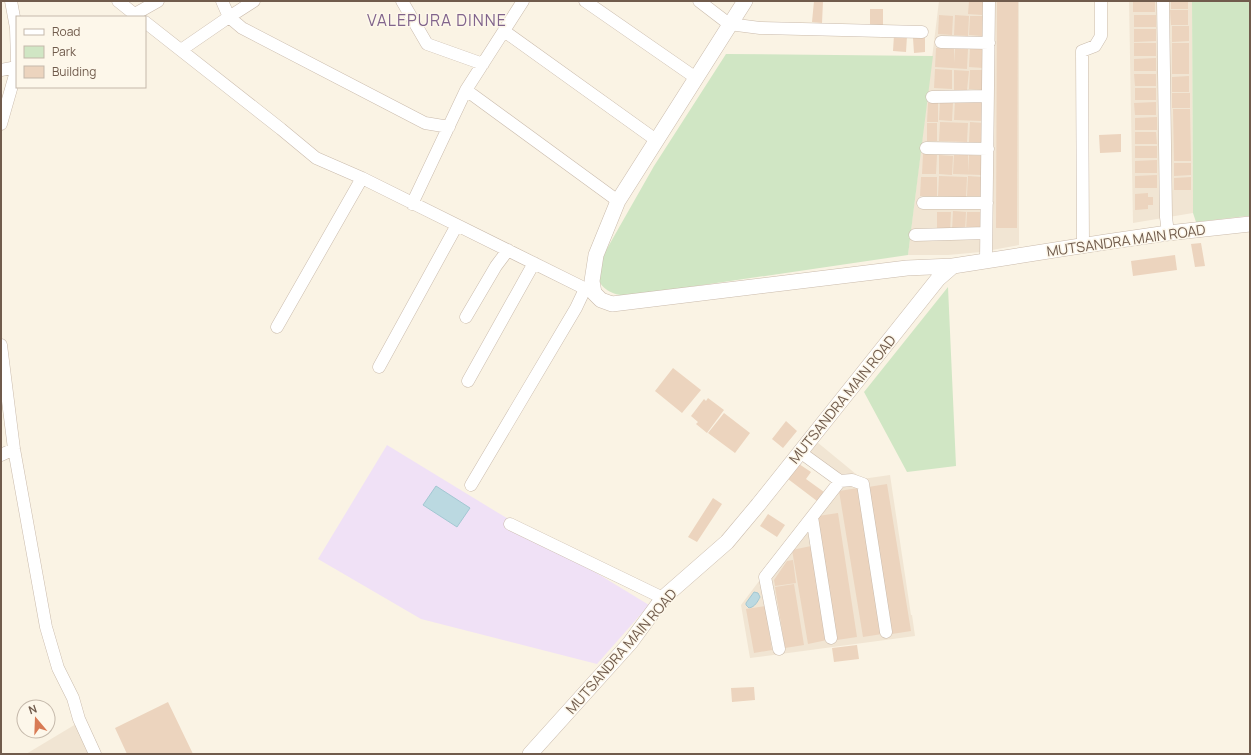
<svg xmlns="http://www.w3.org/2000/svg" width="1251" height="755" font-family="Manrope,sans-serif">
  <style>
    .residential { fill: #f1e5d3 }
    .education { fill: #f0e1f6 }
    .green { fill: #d0e6c4 }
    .water { fill: #bbd9e1; stroke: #a2c7d2 }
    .building { fill: #ecd4be }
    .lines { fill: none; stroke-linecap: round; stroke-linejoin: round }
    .minor-casing { stroke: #cabbac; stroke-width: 13 }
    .tertiary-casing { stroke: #cabbac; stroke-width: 16 }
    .minor { stroke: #fff; stroke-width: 12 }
    .tertiary { stroke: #fff; stroke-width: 15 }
    .labels { text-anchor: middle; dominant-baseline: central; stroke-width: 3; stroke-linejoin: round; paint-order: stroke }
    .street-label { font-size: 14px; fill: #705b4c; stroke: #fdf7ea }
    .quarter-label { font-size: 16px; letter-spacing: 1px; fill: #81648c; stroke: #fdf7ea }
  </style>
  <rect width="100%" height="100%" fill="#faf3e4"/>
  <path class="residential" d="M 939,1 L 1019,1 L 1019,245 L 981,252 L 948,255 L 908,255 Z
    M 1129,1 L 1192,1 L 1193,213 L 1133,223 Z
    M 817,442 L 862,479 L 890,475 L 911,615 L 912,615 L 915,636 L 750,658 L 741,605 L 834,482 L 803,458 Z
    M 76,724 L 89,754 L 26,754 Z"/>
  <path class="education" d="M 387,445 L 649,605 L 597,664 L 421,619 L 318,559 Z"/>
  <path class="green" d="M 1192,1 L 1250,1 L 1250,216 L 1247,216 L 1196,222 L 1193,213 Z
    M 726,54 L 933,56 L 908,255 L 628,296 C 617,296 600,290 598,277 C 598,272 600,266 600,261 L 654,166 Z
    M 948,287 L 956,466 L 907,472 L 864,392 Z"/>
  <path class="water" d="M 436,486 L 470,508 L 457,527 L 423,505 Z
    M 754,592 L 758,593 L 760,597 C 758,601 755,607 749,608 L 746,605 L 746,603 Z"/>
  <path class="building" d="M 814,1 L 823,1 L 822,23 L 812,22 Z
    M 969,1 L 983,1 L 982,15 L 968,14 Z
    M 997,1 L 1018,1 L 1017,228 L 996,228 Z
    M 1133,1 L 1155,1 L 1155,12 L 1133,12 Z
    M 1171,1 L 1188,1 L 1188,9 L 1171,9 Z
    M 870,9 L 883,9 L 883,26 L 870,26 Z
    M 1170,10 L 1188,10 L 1188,25 L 1171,25 Z
    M 939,15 L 953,16 L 952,35 L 938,34 Z
    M 955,15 L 969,16 L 968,36 L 954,35 Z
    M 1134,15 L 1156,15 L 1156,27 L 1134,27 Z
    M 970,16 L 983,16 L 982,36 L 969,35 Z
    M 1172,26 L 1189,26 L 1189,41 L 1172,42 Z
    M 1134,29 L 1156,29 L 1156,41 L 1134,42 Z
    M 894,35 L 907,36 L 906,52 L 893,51 Z
    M 913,38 L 925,38 L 925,52 L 914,53 Z
    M 1134,43 L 1156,43 L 1156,56 L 1134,56 Z
    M 1172,43 L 1189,43 L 1189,74 L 1172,74 Z
    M 936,48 L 954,49 L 954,63 L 955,49 L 968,49 L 967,69 L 935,67 Z
    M 970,48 L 984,49 L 983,68 L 969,67 Z
    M 1156,58 L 1156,71 L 1134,71 L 1134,59 Z
    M 935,69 L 952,70 L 952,89 L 934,88 Z
    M 954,70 L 969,71 L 967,90 L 954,90 Z
    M 970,70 L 983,70 L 983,90 L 969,89 Z
    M 1134,74 L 1156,74 L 1156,86 L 1135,86 Z
    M 1189,76 L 1189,92 L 1172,92 L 1172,77 Z
    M 1135,88 L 1156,88 L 1156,100 L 1135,100 Z
    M 1172,93 L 1190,93 L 1190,108 L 1172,108 Z
    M 955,100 L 983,102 L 982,121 L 954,120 Z
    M 940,101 L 953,102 L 952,121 L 939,120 Z
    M 1156,102 L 1156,115 L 1135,115 L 1134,103 Z
    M 928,103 L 938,103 L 938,122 L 927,122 Z
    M 1173,109 L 1190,109 L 1191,161 L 1174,161 Z
    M 1157,117 L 1157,130 L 1135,130 L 1135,118 Z
    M 940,122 L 968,123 L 967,142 L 939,141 Z
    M 970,122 L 984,123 L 983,142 L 969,142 Z
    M 927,123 L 937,123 L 937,141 L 927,141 Z
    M 1135,132 L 1156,132 L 1157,144 L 1135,144 Z
    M 1121,134 L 1121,152 L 1100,153 L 1099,135 Z
    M 1135,146 L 1157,146 L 1157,158 L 1135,158 Z
    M 923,154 L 937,155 L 936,174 L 922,174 Z
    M 939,155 L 953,156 L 952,175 L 939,174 Z
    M 954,155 L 968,155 L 968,173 L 969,155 L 983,156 L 982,175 L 953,174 Z
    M 1157,160 L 1157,173 L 1135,173 L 1135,161 Z
    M 1174,163 L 1191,163 L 1191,175 L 1174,176 Z
    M 1157,175 L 1157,188 L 1135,188 L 1135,176 Z
    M 939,176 L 967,177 L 966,197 L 938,196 Z
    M 968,176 L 982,177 L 981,196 L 967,196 Z
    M 921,177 L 937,177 L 937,196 L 920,196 Z
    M 1191,177 L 1191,190 L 1174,190 L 1174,178 Z
    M 1148,193 L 1148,197 L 1153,197 L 1153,205 L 1148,205 L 1148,209 L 1135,210 L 1135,194 Z
    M 953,211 L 966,212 L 965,231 L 952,231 Z
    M 937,212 L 951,212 L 950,232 L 937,231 Z
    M 967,212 L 981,212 L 980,232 L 966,231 Z
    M 1201,243 L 1205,266 L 1195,267 L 1191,244 Z
    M 1175,255 L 1177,270 L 1133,276 L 1131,261 Z
    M 673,368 L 701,390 L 682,413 L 655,391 Z
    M 708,398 L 724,410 L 707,433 L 696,424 L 698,422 L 691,416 L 704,399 L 706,401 Z
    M 724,413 L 750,433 L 735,453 L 708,433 Z
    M 786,421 L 797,431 L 783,448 L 772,439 Z
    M 799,464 L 811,472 L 806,479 L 824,492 L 817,501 L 788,479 Z
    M 887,484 L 911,631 L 892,634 L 868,487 Z
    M 858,488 L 882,634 L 863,637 L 839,491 Z
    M 713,498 L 722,504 L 697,542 L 688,537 Z
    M 838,513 L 857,637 L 837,640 L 818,516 Z
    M 768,514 L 785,525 L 777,537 L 760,526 Z
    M 811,546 L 827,640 L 808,644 L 792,550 Z
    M 793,560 L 796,583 L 775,586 L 774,580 L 787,561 Z
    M 794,584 L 804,645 L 785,648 L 775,587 Z
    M 765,606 L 772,650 L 754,653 L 746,609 Z
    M 857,645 L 859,659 L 834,662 L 832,648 Z
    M 754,687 L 755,700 L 732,702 L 731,688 Z
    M 168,702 L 193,754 L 127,754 L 115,728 Z"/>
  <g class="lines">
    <g class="minor-casing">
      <path id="minor" d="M 11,1 L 16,28 L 17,61
        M 118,1 L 138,17
        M 222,1 L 229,17 L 242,28 L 425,123 L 449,127
        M 402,1 L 427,44 L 483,64
        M 585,1 L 696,78
        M 699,1 L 729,24 L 760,28 L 922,32
        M 1163,1 L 1166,217 L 1168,233
        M 135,14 L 158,1
        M 145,22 L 281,129 L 316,158 L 362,178 L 594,293
        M 504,31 L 656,140
        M 941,42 L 989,43
        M 181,50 L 229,17 L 254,1
        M 1,70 L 17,67
        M 466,90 L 618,201
        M 932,97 L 988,96
        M 1,124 L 17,68
        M 926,148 L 988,149
        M 923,203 L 987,203
        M 412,204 L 466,90 L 523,1
        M 915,235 L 986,233
        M 1083,246 L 1082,51 L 1095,46 L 1101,36 L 1101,1
        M 986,261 L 989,1
        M 466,317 L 496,266 L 508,250
        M 277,327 L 362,178
        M 1,345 L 14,449 L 46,627 L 58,668 L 73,698 L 79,719 L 95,754
        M 379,367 L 457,225
        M 468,381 L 534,263
        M 800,452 L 840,481 L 852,480 L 863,484 L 886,632
        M 1,455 L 14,449
        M 471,485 L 576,308 L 585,289
        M 812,517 L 831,638
        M 510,524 L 663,598
        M 779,649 L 765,577 L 840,481"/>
    </g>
    <g class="tertiary-casing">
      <path id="tertiary" d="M 745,1 L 618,201 L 596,255 L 592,281 L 594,293 L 601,300 L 612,304 L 907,268 L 953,266
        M 530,754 L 630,643 L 663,598 L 727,542 L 758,505 L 938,279 L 953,266 L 1106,242 L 1168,233 L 1250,224"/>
    </g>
    <use href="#minor" class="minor"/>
    <use href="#tertiary" class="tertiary"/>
  </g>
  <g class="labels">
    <g class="street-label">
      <text transform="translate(1126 240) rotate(-8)">MUTSANDRA MAIN ROAD</text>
      <text transform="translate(842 399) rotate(-51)">MUTSANDRA MAIN ROAD</text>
      <text transform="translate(621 651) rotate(-49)">MUTSANDRA MAIN ROAD</text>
    </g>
    <g class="quarter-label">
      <text x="437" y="20">VALEPURA DINNE</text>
    </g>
  </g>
  <rect width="1251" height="755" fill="none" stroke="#705b4c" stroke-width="4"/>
  <rect x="16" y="16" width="130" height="72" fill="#fdf7ea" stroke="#c5b9ab"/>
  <rect x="24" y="29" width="20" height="6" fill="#ffffff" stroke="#c5b9ab"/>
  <text x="52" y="36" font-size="12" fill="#705b4c">Road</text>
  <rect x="24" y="46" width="20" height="12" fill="#d0e6c4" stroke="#c5b9ab"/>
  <text x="52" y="56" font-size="12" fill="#705b4c">Park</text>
  <rect x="24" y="66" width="20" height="12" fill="#ecd4be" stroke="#c5b9ab"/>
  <text x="52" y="76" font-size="12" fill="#705b4c">Building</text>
  <g transform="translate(36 719) rotate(341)"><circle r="19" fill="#fdf7ea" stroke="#c5b9ab"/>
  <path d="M0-3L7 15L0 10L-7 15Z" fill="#d87b55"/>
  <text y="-6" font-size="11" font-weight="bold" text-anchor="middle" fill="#705b4c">N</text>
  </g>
</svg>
